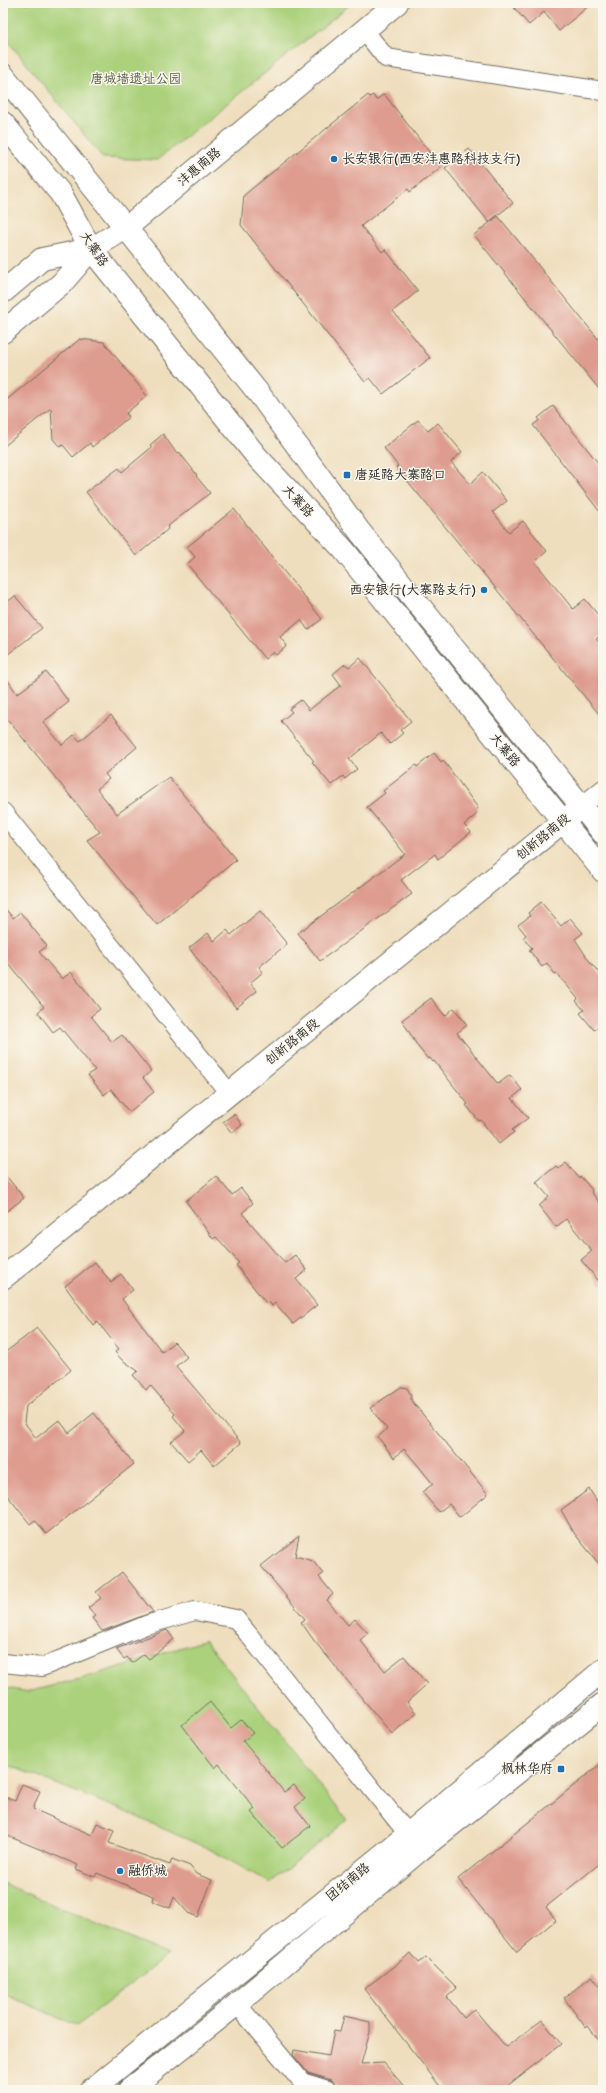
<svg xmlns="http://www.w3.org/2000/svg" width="606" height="2093" font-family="'Balsamiq Sans','LXGW WenKai TC',sans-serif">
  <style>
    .green { fill: #abd17b; stroke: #6b7e53 }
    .building { fill: #de9c8f }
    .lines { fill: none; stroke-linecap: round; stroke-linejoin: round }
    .minor-casing { stroke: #706a5e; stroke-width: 20 }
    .tertiary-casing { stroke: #706a5e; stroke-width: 24 }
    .secondary-casing { stroke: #706a5e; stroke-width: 24 }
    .primary-casing { stroke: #706a5e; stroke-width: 24 }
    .minor { stroke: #fff; stroke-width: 18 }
    .tertiary { stroke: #fff; stroke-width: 22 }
    .secondary { stroke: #fff; stroke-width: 22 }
    .primary { stroke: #fff; stroke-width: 22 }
    .poi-dot { fill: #1f6fb2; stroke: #fbf7ec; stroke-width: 1.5 }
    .labels { text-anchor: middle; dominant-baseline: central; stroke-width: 3; stroke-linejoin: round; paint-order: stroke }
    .park-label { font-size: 13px; fill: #515d43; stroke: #fbf7ec }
    .poi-label { font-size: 13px; fill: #2b2b2b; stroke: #fbf7ec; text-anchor: start }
    .street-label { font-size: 13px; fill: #2b2b2b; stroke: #fbf7ec }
  </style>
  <rect width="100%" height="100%" fill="#fbf7ec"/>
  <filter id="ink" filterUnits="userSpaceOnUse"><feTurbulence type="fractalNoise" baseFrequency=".025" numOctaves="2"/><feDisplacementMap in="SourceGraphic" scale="8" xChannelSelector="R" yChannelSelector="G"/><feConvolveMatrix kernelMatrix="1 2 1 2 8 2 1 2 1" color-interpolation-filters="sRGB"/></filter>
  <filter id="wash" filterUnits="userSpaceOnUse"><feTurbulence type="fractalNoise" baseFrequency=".012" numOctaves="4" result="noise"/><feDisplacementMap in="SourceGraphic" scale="16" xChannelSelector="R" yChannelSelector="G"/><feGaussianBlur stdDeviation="0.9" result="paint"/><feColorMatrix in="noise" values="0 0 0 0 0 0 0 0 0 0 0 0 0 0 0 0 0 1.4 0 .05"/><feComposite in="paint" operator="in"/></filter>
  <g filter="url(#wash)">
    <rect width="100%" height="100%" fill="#efdebd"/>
    <path class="green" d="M 3,3 L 352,3 L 157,160 L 103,158 L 3,35 Z
      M 205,1640 L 347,1820 L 270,1883 L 211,1850 L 117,1808 L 3,1763 L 3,1687 L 27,1692 L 87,1677 Z
      M 3,1883 L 168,1955 L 77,2026 L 3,1993 Z"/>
    <g id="blocks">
      <path class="building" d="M 510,3 L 592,3 L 559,31 L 544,12 L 529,25 Z
        M 384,94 L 441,167 L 410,192 L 408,189 L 361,226 L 382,252 L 385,249 L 418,291 L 393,311 L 430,358 L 383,394 L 370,378 L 365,382 L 241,225 L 244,195 L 368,95 L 370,97 L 373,95 L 376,100 Z
        M 469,149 L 513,203 L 489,222 L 445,168 Z
        M 498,216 L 603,345 L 603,394 L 474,235 Z
        M 80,339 L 104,342 L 147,396 L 126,413 L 129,417 L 92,447 L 90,443 L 73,457 L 63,445 L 60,447 L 53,439 L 51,408 L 3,447 L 3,403 Z
        M 553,406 L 603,469 L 603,516 L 533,425 L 540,420 L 538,418 Z
        M 418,420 L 428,431 L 438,423 L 462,452 L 451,462 L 470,484 L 483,472 L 507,501 L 493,512 L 509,532 L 523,521 L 547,551 L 535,562 L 573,609 L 585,599 L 603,621 L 603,634 L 596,639 L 603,647 L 603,719 L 396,467 L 398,466 L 384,448 Z
        M 163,434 L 177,454 L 179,452 L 197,475 L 196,476 L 210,493 L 167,527 L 168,529 L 136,556 L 86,492 L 119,468 L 122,472 L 152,447 L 150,445 Z
        M 234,509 L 322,619 L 308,630 L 301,620 L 280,637 L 287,646 L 276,655 L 273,652 L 265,659 L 187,564 L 195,557 L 187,547 Z
        M 15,596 L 42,628 L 3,658 L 3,605 Z
        M 360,658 L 411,721 L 400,730 L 403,733 L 390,744 L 381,733 L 349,759 L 357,769 L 345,779 L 343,776 L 331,785 L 312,762 L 314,761 L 281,721 L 292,712 L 289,709 L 301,700 L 309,710 L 341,685 L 333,674 L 345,664 L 349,667 Z
        M 46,672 L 69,702 L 43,722 L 62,745 L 74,735 L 80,741 L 111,715 L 137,747 L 105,774 L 109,779 L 97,789 L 117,814 L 169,777 L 236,860 L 157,925 L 87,840 L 100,832 L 3,714 L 3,673 L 17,694 Z
        M 434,753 L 441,762 L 443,760 L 478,808 L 475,811 L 477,814 L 464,825 L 471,832 L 438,859 L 435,854 L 401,880 L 412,894 L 320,961 L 298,933 L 405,854 L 367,807 L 385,793 L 383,791 L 416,765 L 417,767 Z
        M 541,902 L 561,926 L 570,918 L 583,933 L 575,939 L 588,959 L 603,978 L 603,1022 L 594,1030 L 580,1013 L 584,1010 L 576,1001 L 578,999 L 557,973 L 555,974 L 547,963 L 542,967 L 529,950 L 532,948 L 523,938 L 526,935 L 518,925 L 530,916 L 528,913 Z
        M 3,906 L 13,918 L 20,912 L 47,946 L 39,952 L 62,979 L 71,972 L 100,1009 L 91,1016 L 112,1042 L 122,1035 L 151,1071 L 143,1078 L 154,1092 L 129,1112 L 111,1089 L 104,1095 L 88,1075 L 95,1070 L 60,1027 L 53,1032 L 38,1012 L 44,1007 L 3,957 Z
        M 260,911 L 287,944 L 259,967 L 263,972 L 250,983 L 257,991 L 236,1008 L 189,948 L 208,933 L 214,941 L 227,930 L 231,935 Z
        M 431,998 L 445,1016 L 454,1008 L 467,1025 L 457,1033 L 498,1084 L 510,1075 L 522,1090 L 512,1098 L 528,1118 L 512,1130 L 514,1132 L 499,1144 L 481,1120 L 479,1121 L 466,1105 L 468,1104 L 434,1061 L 433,1062 L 430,1058 L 428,1059 L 418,1047 L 402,1020 Z
        M 234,1114 L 242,1125 L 232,1133 L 223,1122 Z
        M 566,1162 L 579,1178 L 580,1176 L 587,1184 L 592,1190 L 591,1192 L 603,1207 L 603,1286 L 581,1260 L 592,1251 L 566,1219 L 556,1227 L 539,1206 L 549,1197 L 536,1182 L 556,1166 L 558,1168 Z
        M 3,1172 L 24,1198 L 3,1214 Z
        M 216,1176 L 232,1195 L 241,1188 L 253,1203 L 242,1213 L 285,1263 L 295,1255 L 307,1270 L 296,1279 L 317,1305 L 293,1324 L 275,1303 L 272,1306 L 268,1301 L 266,1303 L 236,1265 L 239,1263 L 220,1241 L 216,1237 L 213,1239 L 186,1201 Z
        M 95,1262 L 111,1282 L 121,1274 L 133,1290 L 122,1299 L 162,1352 L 174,1342 L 187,1357 L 176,1366 L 241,1443 L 214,1466 L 201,1450 L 188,1461 L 180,1452 L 171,1442 L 185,1431 L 173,1416 L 175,1414 L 150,1385 L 146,1390 L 133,1375 L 138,1371 L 121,1359 L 115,1352 L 119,1349 L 97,1321 L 93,1325 L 65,1286 Z
        M 37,1328 L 71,1370 L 26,1406 L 24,1422 L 36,1438 L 59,1420 L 69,1433 L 94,1413 L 134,1464 L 46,1534 L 35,1520 L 30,1524 L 3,1490 L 3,1354 Z
        M 401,1387 L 407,1388 L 411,1395 L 411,1400 L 488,1494 L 460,1517 L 449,1504 L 439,1512 L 422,1492 L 433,1484 L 416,1463 L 404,1449 L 394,1458 L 378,1437 L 387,1429 L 370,1408 Z
        M 589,1489 L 603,1510 L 603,1569 L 574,1533 L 561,1510 Z
        M 299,1536 L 295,1556 L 313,1561 L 323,1574 L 319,1577 L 333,1594 L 327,1600 L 348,1625 L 355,1619 L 368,1633 L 360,1640 L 385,1671 L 404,1656 L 427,1684 L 407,1702 L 416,1713 L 392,1734 L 315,1642 L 301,1622 L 305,1619 L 261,1566 Z
        M 122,1572 L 153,1612 L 102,1631 L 92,1618 L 95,1616 L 88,1608 L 101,1598 L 96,1592 Z
        M 167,1630 L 174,1639 L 149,1659 L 144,1654 L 132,1663 L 127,1657 L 124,1659 L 116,1649 Z
        M 210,1702 L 231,1728 L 241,1720 L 253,1733 L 243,1741 L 284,1792 L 294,1785 L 305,1799 L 295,1807 L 310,1826 L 282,1848 L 251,1812 L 255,1809 L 219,1764 L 215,1768 L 182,1725 Z
        M 603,1762 L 603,1861 L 546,1907 L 556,1920 L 517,1952 L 458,1879 Z
        M 22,1784 L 40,1791 L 33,1809 L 92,1835 L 97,1823 L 114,1830 L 109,1843 L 170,1865 L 172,1859 L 190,1866 L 196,1874 L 212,1880 L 198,1917 L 188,1913 L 174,1897 L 170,1908 L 152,1901 L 153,1896 L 97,1873 L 95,1877 L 76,1869 L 78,1865 L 3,1834 L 3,1796 L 15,1801 Z
        M 411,1953 L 419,1963 L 426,1957 L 457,1988 L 447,1997 L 464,2018 L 474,2009 L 506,2047 L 542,2020 L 561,2044 L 502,2090 L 443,2090 L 364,1989 Z
        M 592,1976 L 603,1990 L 603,2046 L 588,2026 L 586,2028 L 564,1998 Z
        M 344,2016 L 370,2022 L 370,2032 L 361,2064 L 384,2063 L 407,2090 L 357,2090 L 350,2085 L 337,2086 L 331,2080 L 308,2073 L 293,2055 L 294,2050 L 329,2056 L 334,2031 L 340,2032 Z"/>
    </g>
  </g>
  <g filter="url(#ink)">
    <use href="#blocks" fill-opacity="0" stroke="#706a5e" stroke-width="1"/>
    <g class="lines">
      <g class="minor-casing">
        <path id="minor" d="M 364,30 L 386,58 L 603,91
          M 582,806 L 603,789
          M 3,812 L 229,1093
          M 3,1663 L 42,1667 L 146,1625 L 195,1611 L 236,1619 L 416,1844
          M 237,2004 L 302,2082 L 328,2090"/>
      </g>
      <g class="tertiary-casing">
        <path id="tertiary" d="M 3,1278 L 582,806"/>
      </g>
      <g class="secondary-casing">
        <path id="secondary" d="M 3,123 L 61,194 L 91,249 L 258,458 L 343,549 L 603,871
          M 126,228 L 260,395 L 360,532 L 603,833
          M 91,2090 L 407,1835 L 603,1670
          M 129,2090 L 237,2004 L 420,1850 L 603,1704"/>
      </g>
      <g class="primary-casing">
        <path id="primary" d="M 3,75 L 126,228
          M 3,292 L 42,259 L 91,249
          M 3,332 L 62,283 L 91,249 L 126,228 L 397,3"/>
      </g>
      <use href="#minor" class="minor"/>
      <use href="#tertiary" class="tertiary"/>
      <use href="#secondary" class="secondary"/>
      <use href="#primary" class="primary"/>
    </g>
  </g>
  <g class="poi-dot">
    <circle cx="334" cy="159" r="4"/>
    <rect x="343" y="471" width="8" height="8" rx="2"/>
    <circle cx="484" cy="590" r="4"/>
    <rect x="557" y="1765" width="8" height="8" rx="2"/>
    <circle cx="120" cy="1871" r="4"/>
  </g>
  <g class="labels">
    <g class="park-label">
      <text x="136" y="79">唐城墙遗址公园</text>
    </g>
    <g class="poi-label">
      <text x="342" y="159">长安银行(西安沣惠路科技支行)</text>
      <text x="355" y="475">唐延路大寨路口</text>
      <text x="476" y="590" text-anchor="end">西安银行(大寨路支行)</text>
      <text x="553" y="1769" text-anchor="end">枫林华府</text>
      <text x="128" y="1871">融侨城</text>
    </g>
    <g class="street-label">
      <text transform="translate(199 167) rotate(-40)">沣惠南路</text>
      <text transform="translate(94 249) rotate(56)">大寨路</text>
      <text transform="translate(298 501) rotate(47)">大寨路</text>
      <text transform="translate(505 750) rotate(51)">大寨路</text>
      <text transform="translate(543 837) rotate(-39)">创新路南段</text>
      <text transform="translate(292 1042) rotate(-39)">创新路南段</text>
      <text transform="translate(348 1882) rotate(-39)">团结南路</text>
    </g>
  </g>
  <rect width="606" height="2093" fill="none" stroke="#fbf7ec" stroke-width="16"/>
</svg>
